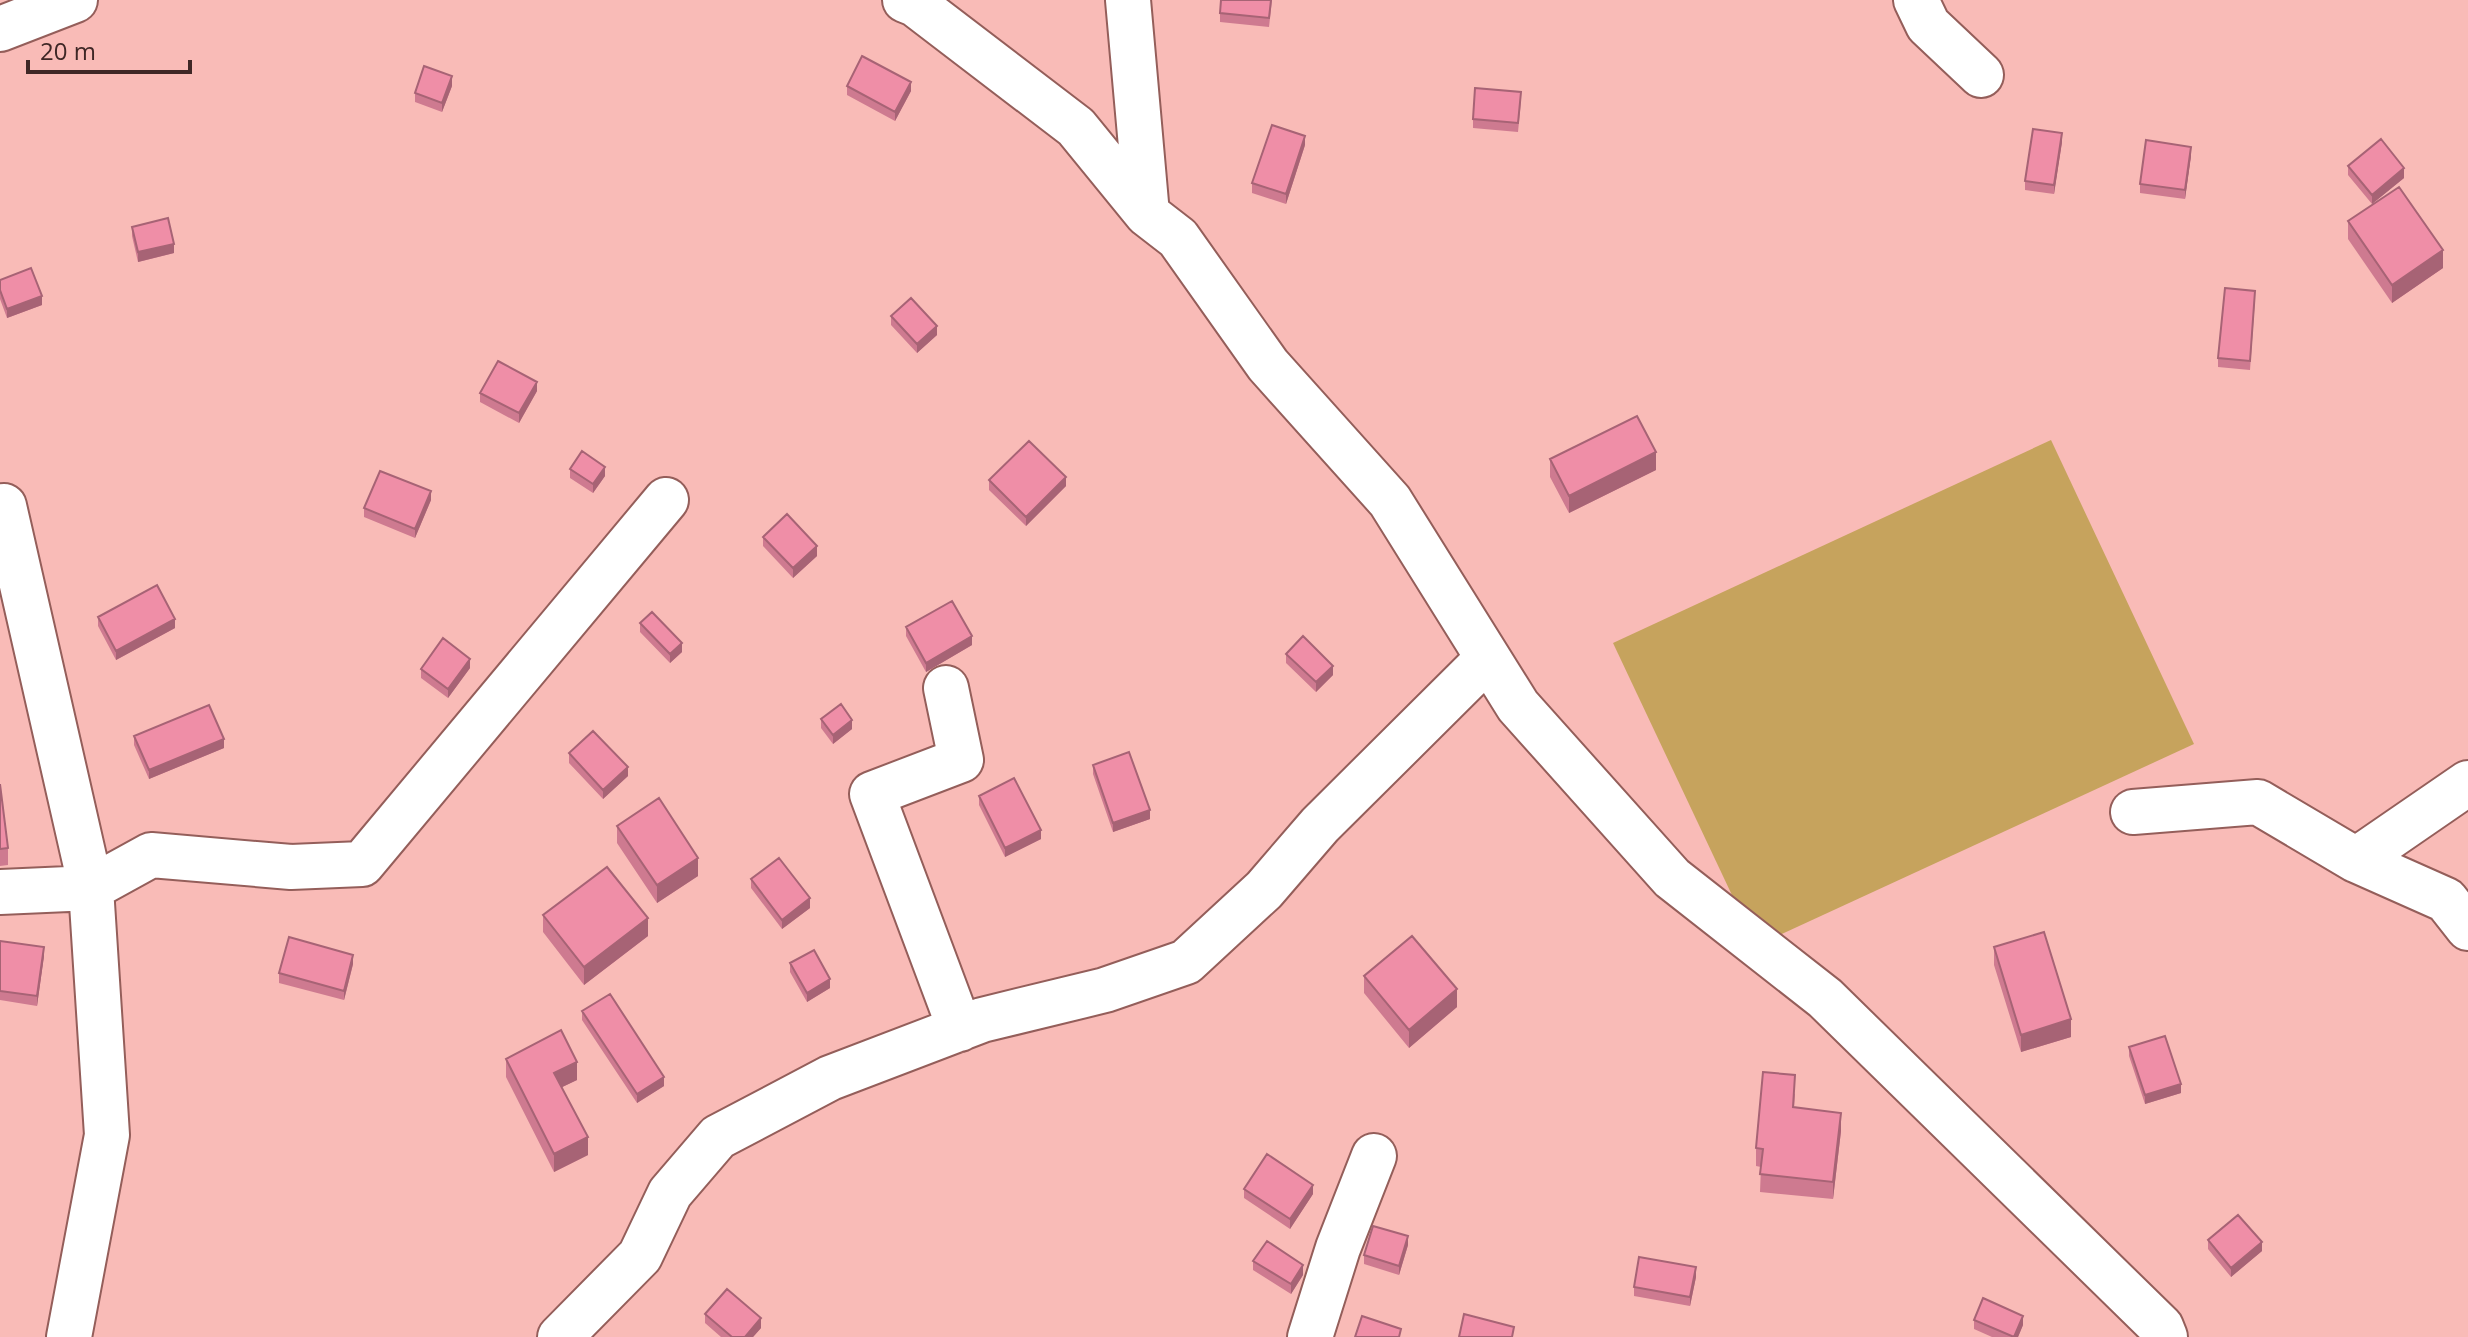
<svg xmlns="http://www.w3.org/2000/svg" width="2468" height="1337" font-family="'Open Sans',sans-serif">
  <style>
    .green { fill: #c6a35d }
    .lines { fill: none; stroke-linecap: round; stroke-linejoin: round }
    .minor-casing { stroke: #945e5a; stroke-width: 48 }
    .minor { stroke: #fff; stroke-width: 44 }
    .wall { fill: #ce7a90 }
    .shaded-wall { fill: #a76375 }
    .building { fill: #ef8ea7; stroke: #a76375; stroke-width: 2 }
  </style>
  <rect width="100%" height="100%" fill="#f9bbb7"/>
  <path class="green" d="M 2051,440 L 2194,744 L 1756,946 L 1613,643 Z"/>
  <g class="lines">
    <g class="minor-casing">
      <path id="minor" d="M 905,0 L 915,4 L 1076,127 L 1147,214
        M 1128,0 L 1147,214 L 1178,238 L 1268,365 L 1390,501 L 1518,706 L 1672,878 L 1825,998 L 2161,1327 L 2165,1337
        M 1916,0 L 1928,25 L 1981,75
        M 0,29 L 75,0
        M 4,506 L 91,888 L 107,1135 L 69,1337
        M 946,688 L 961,760 L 872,794 L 960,1029
        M 2133,812 L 2258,802 L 2356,860 L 2446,900 L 2468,928
        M 2356,860 L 2468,783
        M 0,892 L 91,888 L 151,855 L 291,867 L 362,864 L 666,500
        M 560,1337 L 640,1256 L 670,1193 L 718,1137 L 830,1078 L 982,1020 L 1105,990 L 1186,962 L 1264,890 L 1320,825 L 1488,658
        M 1310,1337 L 1338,1248 L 1374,1156"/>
    </g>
    <use href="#minor" class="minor"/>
  </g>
  <path class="wall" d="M 1272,0 L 1269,27 L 1220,22 L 1220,13 Z
    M 452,86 L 442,112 L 415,102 L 415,93 Z
    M 847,86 L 911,91 L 895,121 L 847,95 Z
    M 1521,101 L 1518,132 L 1473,128 L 1473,119 Z
    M 2062,142 L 2054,194 L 2025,190 L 2025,181 Z
    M 1305,145 L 1286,204 L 1252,193 L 1252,183 Z
    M 2191,156 L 2185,199 L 2140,193 L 2140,184 Z
    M 2348,166 L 2404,178 L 2372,204 L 2348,175 Z
    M 2348,221 L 2443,268 L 2392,303 L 2348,239 Z
    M 132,227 L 174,253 L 138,262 L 132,236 Z
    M 0,280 L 42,305 L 7,318 L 0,299 Z
    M 2255,300 L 2250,370 L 2218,367 L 2218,358 Z
    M 891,316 L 937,335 L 917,353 L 891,325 Z
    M 537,391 L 519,423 L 480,402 L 480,393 Z
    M 1550,459 L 1656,470 L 1569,513 L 1550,477 Z
    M 570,469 L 605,476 L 593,493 L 570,478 Z
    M 989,480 L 1066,486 L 1026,526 L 989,490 Z
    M 431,500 L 415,538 L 364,517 L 364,508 Z
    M 763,537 L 817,556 L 793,578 L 763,546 Z
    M 98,617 L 175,628 L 116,660 L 98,626 Z
    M 640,623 L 682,652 L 670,663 L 640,632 Z
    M 906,627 L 972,645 L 926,672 L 906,636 Z
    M 1286,654 L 1333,675 L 1316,692 L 1286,663 Z
    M 470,668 L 448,698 L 421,678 L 421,669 Z
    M 821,719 L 852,729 L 833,744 L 821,728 Z
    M 134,736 L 224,748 L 149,779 L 134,745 Z
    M 569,753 L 628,776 L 603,799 L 569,763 Z
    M 1093,765 L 1150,819 L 1113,832 L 1093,774 Z
    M 0,784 L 8,848 L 8,865 L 0,866 Z
    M 979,796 L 1041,839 L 1005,857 L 979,805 Z
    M 617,826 L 698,876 L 657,903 L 617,843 Z
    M 751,879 L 810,908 L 782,929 L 751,888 Z
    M 543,915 L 648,936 L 584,985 L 543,932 Z
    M 0,941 L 44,956 L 37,1006 L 0,1000 Z
    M 1994,947 L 2071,1037 L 2021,1052 L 1994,965 Z
    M 790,963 L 830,988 L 807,1002 L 790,972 Z
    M 353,964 L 344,1000 L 279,983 L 279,973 Z
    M 1364,976 L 1457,1007 L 1409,1048 L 1364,993 Z
    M 582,1011 L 664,1086 L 637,1103 L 582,1020 Z
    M 2129,1047 L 2181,1093 L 2145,1104 L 2129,1056 Z
    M 506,1059 L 577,1080 L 562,1087 L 588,1155 L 554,1172 L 506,1077 Z
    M 1795,1093 L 1794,1108 L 1841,1131 L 1833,1199 L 1760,1192 L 1761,1167 L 1756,1166 L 1756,1148 Z
    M 1244,1189 L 1313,1194 L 1290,1229 L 1244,1198 Z
    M 2208,1240 L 2262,1251 L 2231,1277 L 2208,1249 Z
    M 1408,1245 L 1399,1275 L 1364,1264 L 1364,1255 Z
    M 1253,1261 L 1303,1275 L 1291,1294 L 1253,1270 Z
    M 1696,1277 L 1690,1306 L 1634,1296 L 1634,1287 Z
    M 705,1314 L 761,1328 L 753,1337 L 721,1337 L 705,1323 Z
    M 1974,1320 L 2023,1325 L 2018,1337 L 1992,1337 L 1974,1329 Z"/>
  <path class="shaded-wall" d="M 452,76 L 452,86 L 442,112 L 442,103 Z
    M 911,82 L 911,91 L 895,121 L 895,112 Z
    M 2062,133 L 2062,142 L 2054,194 L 2054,185 Z
    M 1305,136 L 1305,145 L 1286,204 L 1286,194 Z
    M 2191,147 L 2191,156 L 2185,199 L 2185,190 Z
    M 2404,168 L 2404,178 L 2372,204 L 2372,195 Z
    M 174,244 L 174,253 L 138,262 L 138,252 Z
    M 2443,250 L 2443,268 L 2392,303 L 2392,285 Z
    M 42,296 L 42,305 L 7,318 L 7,309 Z
    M 937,326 L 937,335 L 917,353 L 917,344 Z
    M 537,382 L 537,391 L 519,423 L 519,413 Z
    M 1656,452 L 1656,470 L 1569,513 L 1569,496 Z
    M 605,467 L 605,476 L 593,493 L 593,484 Z
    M 1066,477 L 1066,486 L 1026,526 L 1026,517 Z
    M 431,491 L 431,500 L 415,538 L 415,529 Z
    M 817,546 L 817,556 L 793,578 L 793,568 Z
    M 175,619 L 175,628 L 116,660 L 116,651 Z
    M 972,636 L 972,645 L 926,672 L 926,663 Z
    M 682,643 L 682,652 L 670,663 L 670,654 Z
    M 470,659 L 470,668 L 448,698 L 448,689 Z
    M 1333,666 L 1333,675 L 1316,692 L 1316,682 Z
    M 852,720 L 852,729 L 833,744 L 833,735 Z
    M 224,739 L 224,748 L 149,779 L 149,770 Z
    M 628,767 L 628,776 L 603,799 L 603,790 Z
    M 1150,810 L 1150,819 L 1113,832 L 1113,823 Z
    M 1041,830 L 1041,839 L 1005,857 L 1005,848 Z
    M 698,858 L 698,876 L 657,903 L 657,885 Z
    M 810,898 L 810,908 L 782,929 L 782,920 Z
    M 648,918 L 648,936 L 584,985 L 584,967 Z
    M 44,947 L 44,956 L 37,1006 L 37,996 Z
    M 353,955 L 353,964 L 344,1000 L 344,991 Z
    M 830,979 L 830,988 L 807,1002 L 807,993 Z
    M 1457,989 L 1457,1007 L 1409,1048 L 1409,1030 Z
    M 2071,1019 L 2071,1037 L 2021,1052 L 2021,1035 Z
    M 577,1062 L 577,1080 L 554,1091 L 554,1073 Z
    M 664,1077 L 664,1086 L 637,1103 L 637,1094 Z
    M 2181,1084 L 2181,1093 L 2145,1104 L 2145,1095 Z
    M 1841,1113 L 1841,1131 L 1833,1199 L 1833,1182 Z
    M 588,1137 L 588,1155 L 554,1172 L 554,1154 Z
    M 1313,1185 L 1313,1194 L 1290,1229 L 1290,1219 Z
    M 1408,1236 L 1408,1245 L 1399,1275 L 1399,1266 Z
    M 2262,1242 L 2262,1251 L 2231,1277 L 2231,1268 Z
    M 1303,1265 L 1303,1275 L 1291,1294 L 1291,1284 Z
    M 1696,1267 L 1696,1277 L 1690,1306 L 1690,1297 Z
    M 2023,1316 L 2023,1325 L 2018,1337 L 2014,1337 Z
    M 761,1318 L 761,1328 L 753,1337 L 745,1337 Z"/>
  <path class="building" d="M 1221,0 L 1271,0 L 1269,18 L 1220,13 Z
    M 862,56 L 911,82 L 895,112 L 847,86 Z
    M 424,66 L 452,76 L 442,103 L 415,93 Z
    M 1475,88 L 1521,92 L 1518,123 L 1473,119 Z
    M 1272,125 L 1305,136 L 1286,194 L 1252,183 Z
    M 2033,129 L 2062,133 L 2054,185 L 2025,181 Z
    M 2381,139 L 2404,168 L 2372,195 L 2348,166 Z
    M 2146,140 L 2191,147 L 2185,190 L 2140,184 Z
    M 2399,187 L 2443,250 L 2392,285 L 2348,221 Z
    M 168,218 L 174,244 L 138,252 L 132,227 Z
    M 31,268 L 42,296 L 7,309 L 0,290 L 0,280 Z
    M 2225,288 L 2255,291 L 2250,361 L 2218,358 Z
    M 911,298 L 937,326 L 917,344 L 891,316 Z
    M 498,361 L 537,382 L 519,413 L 480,393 Z
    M 1637,416 L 1656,452 L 1569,496 L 1550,459 Z
    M 1029,441 L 1066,477 L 1026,517 L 989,480 Z
    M 582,451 L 605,467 L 593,484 L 570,469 Z
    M 380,471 L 431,491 L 415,529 L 364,508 Z
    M 787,514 L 817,546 L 793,568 L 763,537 Z
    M 157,585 L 175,619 L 116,651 L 98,617 Z
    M 952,601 L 972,636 L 926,663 L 906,627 Z
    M 652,612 L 682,643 L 670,654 L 640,623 Z
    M 1303,636 L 1333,666 L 1316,682 L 1286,654 Z
    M 443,638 L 470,659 L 448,689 L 421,669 Z
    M 841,704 L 852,720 L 833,735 L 821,719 Z
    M 209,705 L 224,739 L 149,770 L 134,736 Z
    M 593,731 L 628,767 L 603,790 L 569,753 Z
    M 1129,752 L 1150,810 L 1113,823 L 1093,765 Z
    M 1014,778 L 1041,830 L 1005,848 L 979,796 Z
    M 0,784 L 8,848 L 0,849 Z
    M 659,798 L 698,858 L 657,885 L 617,826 Z
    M 779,858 L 810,898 L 782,920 L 751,879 Z
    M 607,867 L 648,918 L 584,967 L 543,915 Z
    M 2044,932 L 2071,1019 L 2021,1035 L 1994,947 Z
    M 1412,936 L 1457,989 L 1409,1030 L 1364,976 Z
    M 289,937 L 353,955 L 344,991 L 279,973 Z
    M 0,941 L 44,947 L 37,996 L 0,991 Z
    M 814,950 L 830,979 L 807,993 L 790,963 Z
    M 610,994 L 664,1077 L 637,1094 L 582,1011 Z
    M 561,1030 L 577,1062 L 554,1073 L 588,1137 L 554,1154 L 506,1059 Z
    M 2165,1036 L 2181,1084 L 2145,1095 L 2129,1047 Z
    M 1763,1072 L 1795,1075 L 1793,1107 L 1841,1113 L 1833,1182 L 1760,1174 L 1763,1149 L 1756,1148 Z
    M 1267,1154 L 1313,1185 L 1290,1219 L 1244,1189 Z
    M 2238,1215 L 2262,1242 L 2231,1268 L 2208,1240 Z
    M 1373,1226 L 1408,1236 L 1399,1266 L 1364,1255 Z
    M 1267,1241 L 1303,1265 L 1291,1284 L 1253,1261 Z
    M 1639,1257 L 1696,1267 L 1690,1297 L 1634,1287 Z
    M 727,1289 L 761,1318 L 745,1337 L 732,1337 L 705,1314 Z
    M 1983,1298 L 2023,1316 L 2014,1337 L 1974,1320 Z
    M 1464,1314 L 1514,1327 L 1512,1337 L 1459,1337 Z
    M 1362,1316 L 1401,1329 L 1399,1337 L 1355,1337 Z"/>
  <path d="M28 60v12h162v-12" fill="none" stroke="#3f2726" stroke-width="4"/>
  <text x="40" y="60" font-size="24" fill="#3f2726" stroke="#f9bbb7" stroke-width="6" paint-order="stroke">20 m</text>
</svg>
